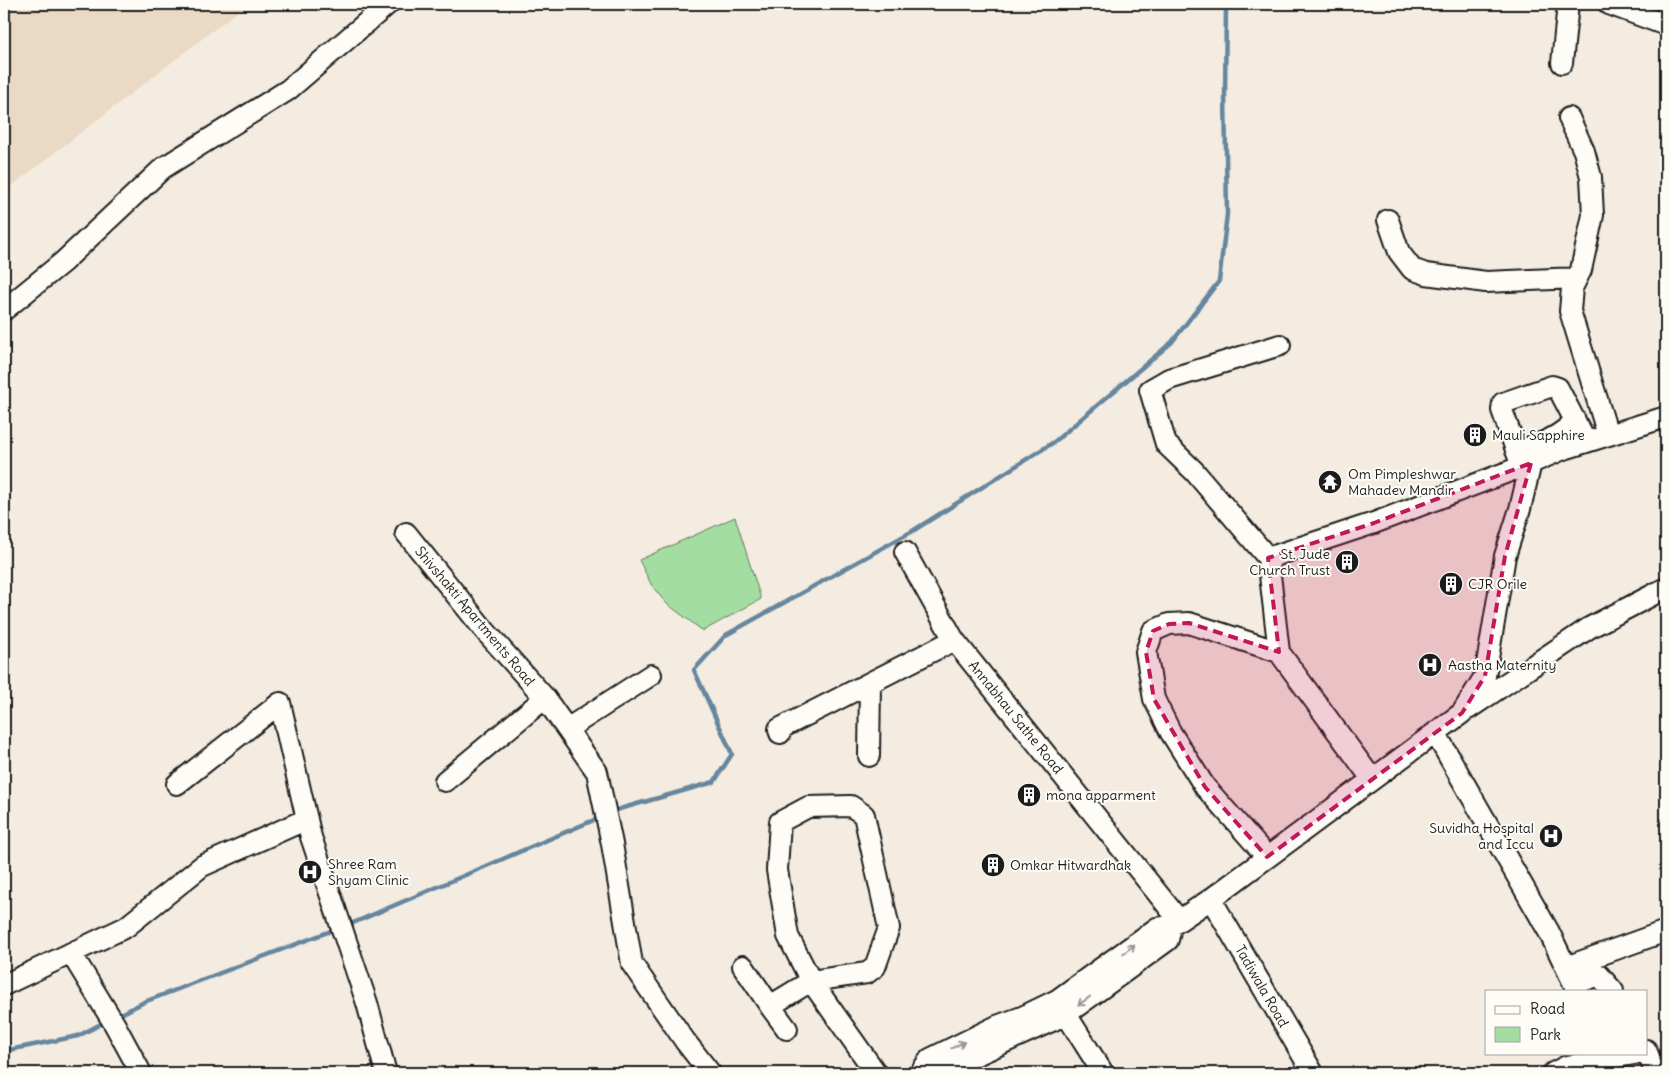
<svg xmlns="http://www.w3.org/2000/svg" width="1670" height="1077" font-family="Delius,sans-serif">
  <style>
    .built { fill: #ead9c4 }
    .green { fill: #a4dda2; stroke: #607c5f }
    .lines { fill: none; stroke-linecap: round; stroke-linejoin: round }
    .stream { stroke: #66869e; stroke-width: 4.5 }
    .minor-casing { stroke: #1c1c1c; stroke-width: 24 }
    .minor { stroke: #fdfcf7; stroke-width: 20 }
    .oneway { stroke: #989794 }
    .marked { fill: #c2185b; fill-opacity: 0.2; stroke: #c2185b; stroke-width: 4; stroke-dasharray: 10 6; stroke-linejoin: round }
    .labels { text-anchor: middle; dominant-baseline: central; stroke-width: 4; stroke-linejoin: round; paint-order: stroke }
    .poi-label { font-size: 14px; fill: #1c1c1c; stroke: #fdfcf7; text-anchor: start }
    .street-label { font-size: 14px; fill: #1c1c1c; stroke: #fdfcf7 }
  </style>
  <rect width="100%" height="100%" fill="#f4ece0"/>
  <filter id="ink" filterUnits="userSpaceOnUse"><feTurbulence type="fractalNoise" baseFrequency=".02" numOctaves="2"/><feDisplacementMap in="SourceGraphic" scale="10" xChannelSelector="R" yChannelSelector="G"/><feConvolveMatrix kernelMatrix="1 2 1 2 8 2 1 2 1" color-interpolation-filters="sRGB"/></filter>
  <g filter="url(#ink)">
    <path class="built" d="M 4,4 L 247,4 L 4,192 Z"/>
    <path class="green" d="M 735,517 L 761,599 L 703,631 L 666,603 L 652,586 L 639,560 Z"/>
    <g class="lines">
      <path class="stream" d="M 610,813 L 623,808 L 714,782 L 732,754 L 694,670 L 726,635 L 911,532 L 1054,442 L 1172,342 L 1219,281 L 1227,214 L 1225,94 L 1226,4
        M 346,926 L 601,817
        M 123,1013 L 144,1002 L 336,929
        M 4,1051 L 78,1036 L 99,1025"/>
      <g class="minor-casing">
        <path id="minor" d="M 1609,4 L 1666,25
          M 1562,63 L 1568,4
          M 1569,118 L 1584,151 L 1591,177 L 1593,215 L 1581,270 L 1572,288 L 1570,311 L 1608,435
          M 1388,220 L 1399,252 L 1412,269 L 1426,274 L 1486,282 L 1577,278
          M 4,310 L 63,262 L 163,168 L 288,90 L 388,4
          M 1280,345 L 1169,379 L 1150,390 L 1166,444 L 1194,471 L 1268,558 L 1279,652 L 1372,779
          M 1516,451 C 1537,446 1561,437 1575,420
          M 1522,467 L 1502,410 L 1503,403 L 1552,386 L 1558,388 L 1586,442
          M 406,533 L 486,632 L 545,698 L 597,772 L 612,844 L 632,964 L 685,1041 L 710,1073
          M 905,552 L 954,640 L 1179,920
          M 1268,558 L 1374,523 L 1531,463
          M 1468,709 L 1589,628 L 1666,588
          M 567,729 L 651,675
          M 780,733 L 779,729 L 954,640
          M 1436,734 L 1549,932 L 1574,984 L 1599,975 L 1613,991
          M 869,756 L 870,683
          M 445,781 L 545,698
          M 177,784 L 280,703 L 311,837 L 367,1003 L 386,1073
          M 1267,857 L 1205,787 L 1171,733 L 1154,699 L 1146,652 L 1153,631 L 1169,624 L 1189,623 L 1279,652
          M 1211,899 L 1313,1073
          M 71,953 L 115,1025 L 141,1073
          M 743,966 L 770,1006 L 811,981 L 867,973 L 875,967 L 889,928 L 864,815 L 851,806 L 808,807 L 780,822 L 777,870 L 788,936 L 811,981 L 876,1073
          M 1566,967 L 1666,931
          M 4,985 L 126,927 L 202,866 L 307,819
          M 1059,1003 L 1103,1073
          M 770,1006 L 787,1029
          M 1646,1050 L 1656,1073
          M 920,1073 L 930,1059 L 997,1026 L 1022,1017 L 1057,1000 L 1157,928 L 1171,926 L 1211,899 L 1462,713 L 1485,676 L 1505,556 L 1520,509 L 1531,463 L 1561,450 L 1666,417
          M 926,1073 L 939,1072 L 1065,1015 L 1168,940 L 1171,926
          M 1553,1073 L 1567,1066 L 1640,1053"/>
      </g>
      <use href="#minor" class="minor"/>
    </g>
    <defs><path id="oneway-shaft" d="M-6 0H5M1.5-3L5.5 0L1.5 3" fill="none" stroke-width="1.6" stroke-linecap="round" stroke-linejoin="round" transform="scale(1.25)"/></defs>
    <g class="oneway">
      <use href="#oneway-shaft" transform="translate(1129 949) rotate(-37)"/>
      <use href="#oneway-shaft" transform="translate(1084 1001) rotate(144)"/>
      <use href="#oneway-shaft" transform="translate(958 1045) rotate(-26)"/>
    </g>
  </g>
  <path class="marked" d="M 1531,463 L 1505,556 L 1485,676 L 1462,713 L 1267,857 L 1205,787 L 1154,699 L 1146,652 L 1153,631 L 1169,624 L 1189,623 L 1279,652 L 1268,558 L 1374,523 Z"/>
  <defs>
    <g id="building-disc" transform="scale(1.25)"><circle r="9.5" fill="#1c1c1c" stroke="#fdfcf7"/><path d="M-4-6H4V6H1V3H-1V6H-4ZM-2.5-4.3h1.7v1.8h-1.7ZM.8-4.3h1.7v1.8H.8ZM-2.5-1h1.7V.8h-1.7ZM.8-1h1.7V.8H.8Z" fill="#fff"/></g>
    <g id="temple-disc" transform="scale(1.25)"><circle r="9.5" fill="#1c1c1c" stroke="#fdfcf7"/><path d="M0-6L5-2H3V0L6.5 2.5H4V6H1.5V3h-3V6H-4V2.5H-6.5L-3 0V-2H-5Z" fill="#fff"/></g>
    <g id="hospital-disc" transform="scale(1.25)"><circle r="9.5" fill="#1c1c1c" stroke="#fdfcf7"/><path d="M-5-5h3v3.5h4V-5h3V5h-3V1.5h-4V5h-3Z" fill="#fff"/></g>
  </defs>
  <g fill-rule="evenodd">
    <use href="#building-disc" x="1475" y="435"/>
    <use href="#temple-disc" x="1330" y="482"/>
    <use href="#building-disc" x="1347" y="562"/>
    <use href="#building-disc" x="1451" y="584"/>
    <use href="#hospital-disc" x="1430" y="665"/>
    <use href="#building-disc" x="1029" y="795"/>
    <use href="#hospital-disc" x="1551" y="836"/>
    <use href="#building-disc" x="993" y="865"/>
    <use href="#hospital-disc" x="310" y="872"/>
  </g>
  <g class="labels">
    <g class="poi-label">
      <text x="1492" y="435">Mauli Sapphire</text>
      <text x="1348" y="474">Om Pimpleshwar<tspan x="1348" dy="16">Mahadev Mandir</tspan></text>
      <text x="1330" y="554" text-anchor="end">St. Jude<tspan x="1330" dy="16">Church Trust</tspan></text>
      <text x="1468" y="584">CJR Orile</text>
      <text x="1448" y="665">Aastha Maternity</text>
      <text x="1046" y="795">mona apparment</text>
      <text x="1534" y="828" text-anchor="end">Suvidha Hospital<tspan x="1534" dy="16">and Iccu</tspan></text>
      <text x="328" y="864">Shree Ram<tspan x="328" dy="16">Shyam Clinic</tspan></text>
      <text x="1010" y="865">Omkar Hitwardhak</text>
    </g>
    <g class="street-label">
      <text transform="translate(475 616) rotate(50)">Shivshakti Apartments Road</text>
      <text transform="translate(1016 717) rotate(51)">Annabhau Sathe Road</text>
      <text transform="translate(1262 986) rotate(60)">Tadiwala Road</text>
    </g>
  </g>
  <rect width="1670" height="1077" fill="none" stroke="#fdfcf7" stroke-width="20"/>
  <rect x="10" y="10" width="1650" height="1057" fill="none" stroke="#1c1c1c" stroke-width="2" filter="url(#ink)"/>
  <rect x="1485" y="990" width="162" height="65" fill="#fdfcf7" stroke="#a3a29f"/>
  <rect x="1495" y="1006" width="25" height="8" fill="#fdfcf7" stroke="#a3a29f"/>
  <text x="1530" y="1014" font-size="15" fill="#1c1c1c">Road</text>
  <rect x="1495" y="1027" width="25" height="15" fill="#a4dda2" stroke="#a3a29f"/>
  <text x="1530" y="1040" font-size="15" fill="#1c1c1c">Park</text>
</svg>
